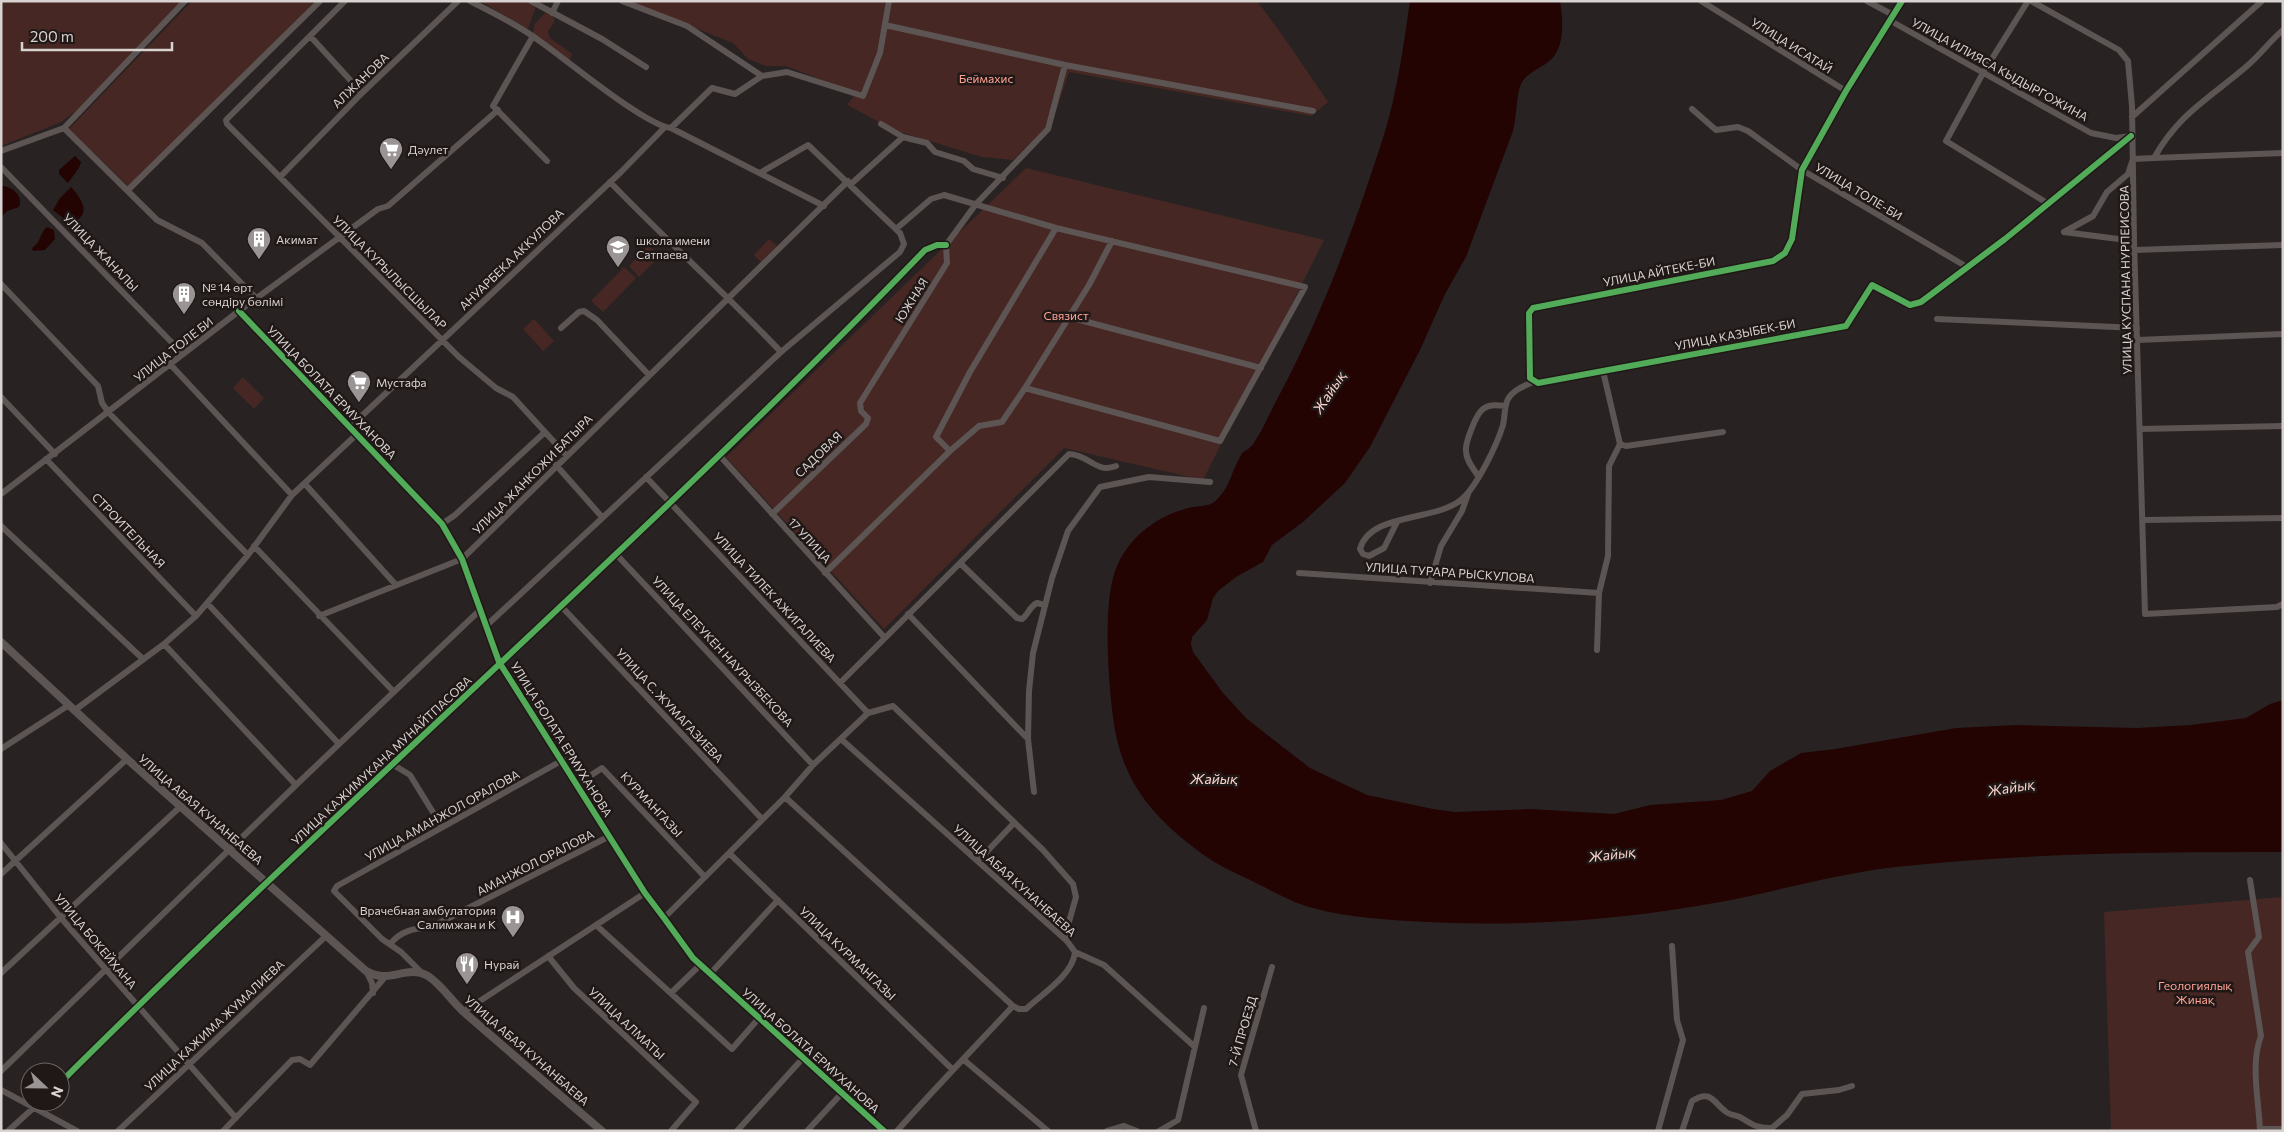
<svg xmlns="http://www.w3.org/2000/svg" width="2284" height="1132" font-family="Commissioner,sans-serif">
  <style>
    .green { fill: #462723 }
    .water { fill: #240303 }
    .lines { fill: none; stroke-linecap: round; stroke-linejoin: round }
    .minor { stroke: #5c5553; stroke-width: 6 }
    .tertiary { stroke: #5c5553; stroke-width: 8 }
    .cycleway-casing { stroke: #201816; stroke-width: 9 }
    .cycleway { stroke: #51ab58; stroke-width: 6 }
    .labels { text-anchor: middle; dominant-baseline: central; stroke-width: 5; stroke-linejoin: round; paint-order: stroke }
    .street-label { font-size: 12px; fill: #d8d2d1; stroke: #201816 }
    .park-label { font-size: 12px; fill: #ffa396; stroke: #201816 }
    .poi-label { font-size: 12px; fill: #d8d2d1; stroke: #201816; text-anchor: start }
    .water-label { font-size: 14px; font-style: italic; fill: #fad3cd; stroke: #201816 }
  </style>
  <rect width="100%" height="100%" fill="#282322"/>
  <path class="green" d="M 1,1 L 182,1 L 83,106 L 61,122 L 1,146 Z
    M 192,1 L 315,1 L 185,134 L 128,186 L 69,129 Z
    M 480,1 L 527,1 L 536,6 L 528,29 Z
    M 628,1 L 1257,1 L 1283,36 L 1328,102 L 1311,116 L 1069,72 L 1053,120 L 1013,160 L 982,157 L 894,130 L 847,105 L 856,93 L 786,66 L 766,66 L 748,59 L 733,43 Z
    M 546,12 L 552,16 L 555,20 L 548,32 L 550,38 L 572,54 L 570,61 L 533,33 L 534,25 Z
    M 1026,168 L 1324,240 L 1203,480 L 1064,448 L 884,629 L 726,457 Z
    M 769,239 L 777,246 L 761,262 L 754,255 Z
    M 649,245 L 660,256 L 639,277 L 629,266 Z
    M 624,267 L 636,278 L 603,312 L 591,301 Z
    M 534,319 L 554,341 L 543,351 L 523,329 Z
    M 243,377 L 264,398 L 254,409 L 233,388 Z
    M 2283,897 L 2283,1131 L 2111,1131 L 2104,912 Z"/>
  <path class="water" d="M 1410,1 L 1560,1 C 1563,21 1566,50 1547,63 C 1538,69 1528,73 1522,82 C 1516,93 1517,117 1513,131 L 1466,257 L 1445,294 L 1420,350 L 1370,447 L 1345,483 L 1303,522 L 1272,545 L 1263,562 L 1236,577 L 1218,591 L 1213,598 L 1207,620 L 1192,637 L 1191,644 L 1193,652 L 1223,693 L 1247,719 L 1310,768 L 1367,795 L 1433,809 L 1455,812 L 1530,809 L 1614,814 L 1650,805 L 1721,800 L 1752,791 L 1770,771 L 1801,753 L 1835,749 L 1956,728 L 2016,725 L 2137,728 L 2191,725 L 2246,718 L 2270,704 L 2283,700 L 2283,852 C 2154,852 2023,853 1895,867 C 1836,874 1778,891 1720,902 C 1624,920 1525,927 1427,922 C 1389,920 1350,918 1313,908 C 1292,903 1275,892 1256,883 C 1236,873 1218,866 1201,853 C 1150,815 1121,780 1113,717 C 1108,678 1103,607 1115,571 C 1127,538 1158,514 1193,507 C 1205,505 1212,507 1220,496 C 1230,485 1232,471 1239,459 C 1245,447 1245,454 1253,444 C 1261,433 1267,419 1273,407 C 1310,339 1339,268 1364,195 C 1374,165 1385,135 1392,105 C 1400,71 1405,36 1410,1 Z
    M 75,156 L 81,162 L 79,168 L 68,183 L 59,174 L 59,170 Z
    M 1,186 C 12,186 24,196 19,207 L 7,211 L 1,217 Z
    M 71,187 C 83,200 93,217 69,223 L 53,210 L 60,198 Z
    M 47,227 L 54,230 L 55,239 L 45,250 L 33,251 L 32,248 C 41,243 40,232 47,227 Z"/>
  <g class="lines">
    <path class="minor" d="M 345,1 L 226,120 L 227,124 L 459,357 L 496,388 L 513,397 L 566,455
      M 470,1 C 492,12 514,23 534,37 C 561,55 645,126 671,128 L 824,206
      M 531,1 L 602,39 L 646,67
      M 622,1 L 687,26 L 762,76 L 787,72 L 863,96 L 880,53 L 889,1
      M 1701,1 L 1846,91
      M 1867,1 L 1893,15
      M 1902,1 L 1846,91 L 1802,170 L 1792,239 L 1785,253 L 1773,261 L 1533,308 L 1529,313 L 1530,378 L 1538,383 L 1846,326 L 1872,285 L 1910,305 L 1921,302 L 2005,239 L 2131,136
      M 2028,1 L 1983,73 L 1946,141 L 2047,203
      M 2031,1 L 2119,50 L 2128,61 L 2132,106 L 2134,241 L 2145,614 L 2277,607 L 2283,604
      M 552,13 L 558,1
      M 1889,20 L 2091,133 L 2116,138 L 2131,136
      M 885,25 L 1065,65 L 1313,111
      M 533,36 L 493,106 L 547,161
      M 311,37 L 362,93
      M 1692,109 L 1716,130 L 1738,127 L 1748,131 L 1802,170 L 1967,267
      M 2132,117 L 2262,1
      M 881,124 L 903,137 L 927,143 L 935,152 L 964,161 L 973,169 L 1003,178
      M 64,128 L 157,220 L 202,243 L 257,299
      M 671,128 L 712,88 L 735,94 L 762,76
      M 1,151 L 64,128 L 185,1
      M 2154,158 L 2283,153
      M 1,167 L 183,354
      M 280,177 L 362,93 L 458,1
      M 610,182 C 666,240 726,294 781,352
      M 851,184 L 903,137
      M 128,190 L 320,1
      M 896,229 L 931,199 L 944,195 L 1056,228 L 1305,287 L 1220,441 L 1025,388 L 1089,285 L 1112,241
      M 2064,232 L 2093,216 L 2107,192 L 2128,174 L 2133,159 L 2154,158 C 2179,113 2210,98 2247,66 C 2260,55 2270,41 2283,30
      M 2064,232 L 2134,241
      M 2134,250 L 2283,245
      M 1,284 L 98,386 L 102,403 L 109,413 L 248,555
      M 239,311 L 442,524 L 462,559 L 499,662 L 645,893 L 664,918 L 693,958 L 884,1131
      M 1071,313 L 1076,319 L 1261,368
      M 1937,319 L 2137,328
      M 561,328 L 579,312 L 584,311 L 597,320 L 649,375
      M 2137,340 L 2283,334
      M 170,364 L 292,495
      M 1025,388 L 1002,422 L 979,426 L 950,451 L 936,437 L 970,372 L 1056,228
      M 1,397 L 55,454
      M 350,427 L 621,172 L 664,128
      M 2140,429 L 2283,426
      M 1620,444 L 1626,446 L 1723,432
      M 720,456 L 885,638
      M 46,459 L 196,616
      M 556,465 L 602,517
      M 1478,476 C 1473,468 1466,460 1466,451 C 1465,443 1476,414 1483,409 C 1489,404 1498,405 1506,406
      M 646,477 L 868,713
      M 305,484 L 396,585
      M 1,494 L 239,311 L 378,209 L 388,206 L 498,110
      M 772,514 L 866,424 L 868,418 L 861,411 L 860,403 L 947,263 L 946,245 L 976,204 L 1048,129 L 1065,65
      M 2143,520 L 2283,518
      M 1397,522 L 1384,548 L 1369,556 L 1363,554 L 1360,549 C 1370,512 1436,522 1462,499 C 1477,486 1497,445 1503,425 C 1505,417 1504,407 1508,399 C 1513,390 1524,386 1533,382
      M 442,524 L 455,515 L 544,433
      M 1,526 L 143,659
      M 254,546 L 394,692
      M 616,554 L 813,765
      M 960,563 L 1017,618 L 1022,619 C 1028,615 1029,607 1037,603 L 1045,605
      M 825,573 L 950,451
      M 1299,573 L 1599,593
      M 1430,583 L 1441,546 L 1462,511 L 1468,494
      M 207,603 L 339,744
      M 561,606 L 762,819
      M 908,614 L 1028,739
      M 319,616 L 462,559 L 848,181
      M 486,626 L 781,352 L 900,252 L 904,244 L 900,233 L 808,145 L 760,173
      M 164,644 L 296,785
      M 1597,650 L 1599,593 L 1608,556 L 1609,466 L 1620,444 L 1603,371
      M 840,683 L 1069,454 C 1090,455 1096,474 1116,466
      M 75,710 L 164,644 L 196,616 L 248,555 L 292,495 L 357,434
      M 1,749 L 69,705
      M 392,764 L 410,775 L 442,827
      M 578,784 L 602,768 L 705,877
      M 1034,792 L 1028,739 L 1029,691 L 1033,653 L 1052,578 L 1068,531 L 1100,487 L 1149,477 L 1210,482
      M 785,797 L 1013,1006 L 1019,1009 L 1026,1009 C 1042,994 1073,975 1075,952 L 1067,941 L 841,739
      M 1,843 L 61,918 L 236,1118
      M 729,853 L 952,1069
      M 978,861 L 1014,823
      M 1,874 L 127,759
      M 2250,880 L 2259,937 L 2248,952 L 2261,1036 C 2250,1064 2259,1101 2260,1131
      M 664,918 L 785,797 L 813,765 L 868,713 L 893,706 L 1043,850 L 1073,884 L 1076,897 L 1067,929 L 1067,941
      M 596,925 L 732,1049 L 759,1018
      M 390,944 C 402,930 413,929 431,927 L 610,836
      M 1075,952 L 1104,965 L 1195,1047
      M 548,956 L 574,988 L 696,1102 L 671,1131
      M 366,971 L 372,983 L 373,993
      M 421,972 L 401,952 L 382,939 L 334,891 L 337,886 L 563,760
      M 1,973 L 181,806
      M 710,974 L 778,900
      M 671,993 L 700,965
      M 463,1012 L 645,893
      M 964,1060 L 1048,1131
      M 1,1071 L 296,785 L 480,610
      M 60,1083 C 344,800 647,538 925,250 L 937,245 L 946,245
      M 1,1090 L 77,1131
      M 2260,1129 L 2283,1129
      M 8,1131 L 40,1102
      M 118,1131 L 326,936
      M 223,1131 L 292,1060 L 300,1059 L 310,1065 L 385,977
      M 737,1131 L 803,1058
      M 807,1131 L 842,1093
      M 897,1131 C 935,1088 974,1048 1013,1006
      M 1107,1131 L 1124,1126 L 1137,1131
      M 1159,1131 L 1178,1120 L 1204,1008
      M 1256,1131 L 1241,1075 L 1272,967
      M 1658,1131 L 1683,1040 L 1677,1020 L 1672,946
      M 1682,1131 L 1692,1101 C 1711,1089 1713,1102 1725,1111 C 1729,1115 1735,1115 1740,1117 C 1751,1124 1758,1129 1772,1128 L 1787,1115 L 1802,1094 L 1839,1090 L 1852,1086"/>
    <path class="tertiary" d="M 1,642 L 127,759 L 366,971 C 389,985 406,964 428,976 C 443,986 452,1002 466,1014 C 511,1053 556,1092 602,1131"/>
    <g class="cycleway-casing">
      <path id="cycleway" d="M 1902,1 L 1846,91 L 1802,170 L 1792,239 L 1785,253 L 1773,261 L 1533,308 L 1529,313 L 1530,378 L 1538,383 L 1846,326 L 1872,285 L 1910,305 L 1921,302 L 2005,239 L 2131,136
        M 239,311 L 442,524 L 462,559 L 499,662 L 645,893 L 664,918 L 693,958 L 884,1131
        M 60,1083 C 344,800 647,538 925,250 L 937,245 L 946,245"/>
    </g>
    <use href="#cycleway" class="cycleway"/>
  </g>
  <defs>
    <g id="supermarket-pin" transform="scale(1.25)"><path d="M0 17L-7.5 6A9.5 9.5 0 1 1 7.5 6Z" fill="#9a9594" stroke="#201816"/><path d="M-6-5.5h2.5l.6 2H6L4.5 2H-2.5L-4.4-4H-6ZM-1.5 3.2a1.3 1.3 0 1 0 .1 0ZM3 3.2a1.3 1.3 0 1 0 .1 0Z" fill="#fff"/></g>
    <g id="building-pin" transform="scale(1.25)"><path d="M0 17L-7.5 6A9.5 9.5 0 1 1 7.5 6Z" fill="#9a9594" stroke="#201816"/><path d="M-4-6H4V6H1V3H-1V6H-4ZM-2.5-4.3h1.7v1.8h-1.7ZM.8-4.3h1.7v1.8H.8ZM-2.5-1h1.7V.8h-1.7ZM.8-1h1.7V.8H.8Z" fill="#fff"/></g>
    <g id="school-pin" transform="scale(1.25)"><path d="M0 17L-7.5 6A9.5 9.5 0 1 1 7.5 6Z" fill="#9a9594" stroke="#201816"/><path d="M0-5L7-2L0 1L-7-2ZM-4 1L0 2.5L4 1V4Q0 6-4 4Z" fill="#fff"/></g>
    <g id="hospital-pin" transform="scale(1.25)"><path d="M0 17L-7.5 6A9.5 9.5 0 1 1 7.5 6Z" fill="#9a9594" stroke="#201816"/><path d="M-5-5h3v3.5h4V-5h3V5h-3V1.5h-4V5h-3Z" fill="#fff"/></g>
    <g id="restaurant-pin" transform="scale(1.25)"><path d="M0 17L-7.5 6A9.5 9.5 0 1 1 7.5 6Z" fill="#9a9594" stroke="#201816"/><path d="M-5-6h1v4h1v-4h1v4h1v-4h1v5L-1.5 .5V6h-2V.5L-5-1ZM5-6V6H3V1.5H1.5Q1.5-4 5-6Z" fill="#fff"/></g>
  </defs>
  <g fill-rule="evenodd">
    <use href="#supermarket-pin" x="391" y="149"/>
    <use href="#building-pin" x="259" y="239"/>
    <use href="#school-pin" x="618" y="247"/>
    <use href="#building-pin" x="184" y="294"/>
    <use href="#supermarket-pin" x="359" y="382"/>
    <use href="#hospital-pin" x="513" y="917"/>
    <use href="#restaurant-pin" x="467" y="964"/>
  </g>
  <g class="labels">
    <g class="street-label">
      <text transform="translate(1792 45) rotate(32)">УЛИЦА ИСАТАЙ</text>
      <text transform="translate(2000 69) rotate(29)">УЛИЦА ИЛИЯСА КЫДЫРГОЖИНА</text>
      <text transform="translate(360 80) rotate(-44)">АЛЖАНОВА</text>
      <text transform="translate(1859 191) rotate(31)">УЛИЦА ТОЛЕ-БИ</text>
      <text transform="translate(101 252) rotate(46)">УЛИЦА ЖАНАЛЫ</text>
      <text transform="translate(511 259) rotate(-44)">АНУАРБЕКА АККУЛОВА</text>
      <text transform="translate(1659 271) rotate(-11)">УЛИЦА АЙТЕКЕ-БИ</text>
      <text transform="translate(390 272) rotate(45)">УЛИЦА КУРЫЛЫСШЫЛАР</text>
      <text transform="translate(2125 280) rotate(-91)">УЛИЦА КУСПАНА НУРПЕИСОВА</text>
      <text transform="translate(911 300) rotate(-58)">ЮЖНАЯ</text>
      <text transform="translate(1735 334) rotate(-11)">УЛИЦА КАЗЫБЕК-БИ</text>
      <text transform="translate(173 349) rotate(-38)">УЛИЦА ТОЛЕ БИ</text>
      <text transform="translate(332 392) rotate(46)">УЛИЦА БОЛАТА ЕРМУХАНОВА</text>
      <text transform="translate(818 454) rotate(-44)">САДОВАЯ</text>
      <text transform="translate(532 474) rotate(-45)">УЛИЦА ЖАНКОЖИ БАТЫРА</text>
      <text transform="translate(129 530) rotate(46)">СТРОИТЕЛЬНАЯ</text>
      <text transform="translate(810 540) rotate(47)">17 УЛИЦА</text>
      <text transform="translate(1450 572) rotate(4)">УЛИЦА ТУРАРА РЫСКУЛОВА</text>
      <text transform="translate(775 597) rotate(47)">УЛИЦА ТИЛЕК АЖИГАЛИЕВА</text>
      <text transform="translate(723 651) rotate(47)">УЛИЦА ЕЛЕУКЕН НАУРЫЗБЕКОВА</text>
      <text transform="translate(670 705) rotate(47)">УЛИЦА С. ЖУМАГАЗИЕВА</text>
      <text transform="translate(562 739) rotate(58)">УЛИЦА БОЛАТА ЕРМУХАНОВА</text>
      <text transform="translate(381 760) rotate(-43)">УЛИЦА КАЖИМУКАНА МУНАЙТПАСОВА</text>
      <text transform="translate(652 804) rotate(47)">КУРМАНГАЗЫ</text>
      <text transform="translate(201 809) rotate(41)">УЛИЦА АБАЯ КУНАНБАЕВА</text>
      <text transform="translate(442 815) rotate(-29)">УЛИЦА АМАНЖОЛ ОРАЛОВА</text>
      <text transform="translate(535 862) rotate(-27)">АМАНЖОЛ ОРАЛОВА</text>
      <text transform="translate(1015 880) rotate(42)">УЛИЦА АБАЯ КУНАНБАЕВА</text>
      <text transform="translate(96 941) rotate(50)">УЛИЦА БОКЕЙХАНА</text>
      <text transform="translate(848 953) rotate(44)">УЛИЦА КУРМАНГАЗЫ</text>
      <text transform="translate(627 1023) rotate(43)">УЛИЦА АЛМАТЫ</text>
      <text transform="translate(214 1025) rotate(-43)">УЛИЦА КАЖИМА ЖУМАЛИЕВА</text>
      <text transform="translate(1242 1031) rotate(-74)">7-Й ПРОЕЗД</text>
      <text transform="translate(527 1050) rotate(41)">УЛИЦА АБАЯ КУНАНБАЕВА</text>
      <text transform="translate(811 1050) rotate(42)">УЛИЦА БОЛАТА ЕРМУХАНОВА</text>
    </g>
    <g class="park-label">
      <text x="986" y="78">Беймахис</text>
      <text x="1066" y="315">Связист</text>
      <text x="2195" y="985">Геологиялық<tspan x="2195" dy="14">Жинақ</tspan></text>
    </g>
    <g class="poi-label">
      <text x="408" y="149">Дәулет</text>
      <text x="276" y="239">Акимат</text>
      <text x="636" y="240">школа имени<tspan x="636" dy="14">Сатпаева</tspan></text>
      <text x="202" y="287">№ 14 өрт<tspan x="202" dy="14">сөндіру бөлімі</tspan></text>
      <text x="376" y="382">Мустафа</text>
      <text x="496" y="910" text-anchor="end">Врачебная амбулатория<tspan x="496" dy="14">Салимжан и К</tspan></text>
      <text x="484" y="964">Нурай</text>
    </g>
    <g class="water-label">
      <text transform="translate(1329 392) rotate(-56)">Жайық</text>
      <text x="1214" y="778">Жайық</text>
      <text transform="translate(2011 787) rotate(-9)">Жайық</text>
      <text transform="translate(1612 854) rotate(-7)">Жайық</text>
    </g>
  </g>
  <rect width="2284" height="1132" fill="none" stroke="#d8d2d1" stroke-width="5"/>
  <g transform="translate(45 1087) rotate(112)"><circle r="24" fill="#201816" stroke="#6a6261"/>
  <path d="M0-4L9 19L0 12L-9 19Z" fill="#9a9594"/>
  <text y="-8" font-size="14" font-weight="bold" text-anchor="middle" fill="#d8d2d1">N</text>
  </g>
  <path d="M22 42v8h150v-8" fill="none" stroke="#d8d2d1" stroke-width="2.5"/>
  <text x="30" y="42" font-size="15" fill="#d8d2d1" stroke="#201816" stroke-width="4" paint-order="stroke">200 m</text>
</svg>
